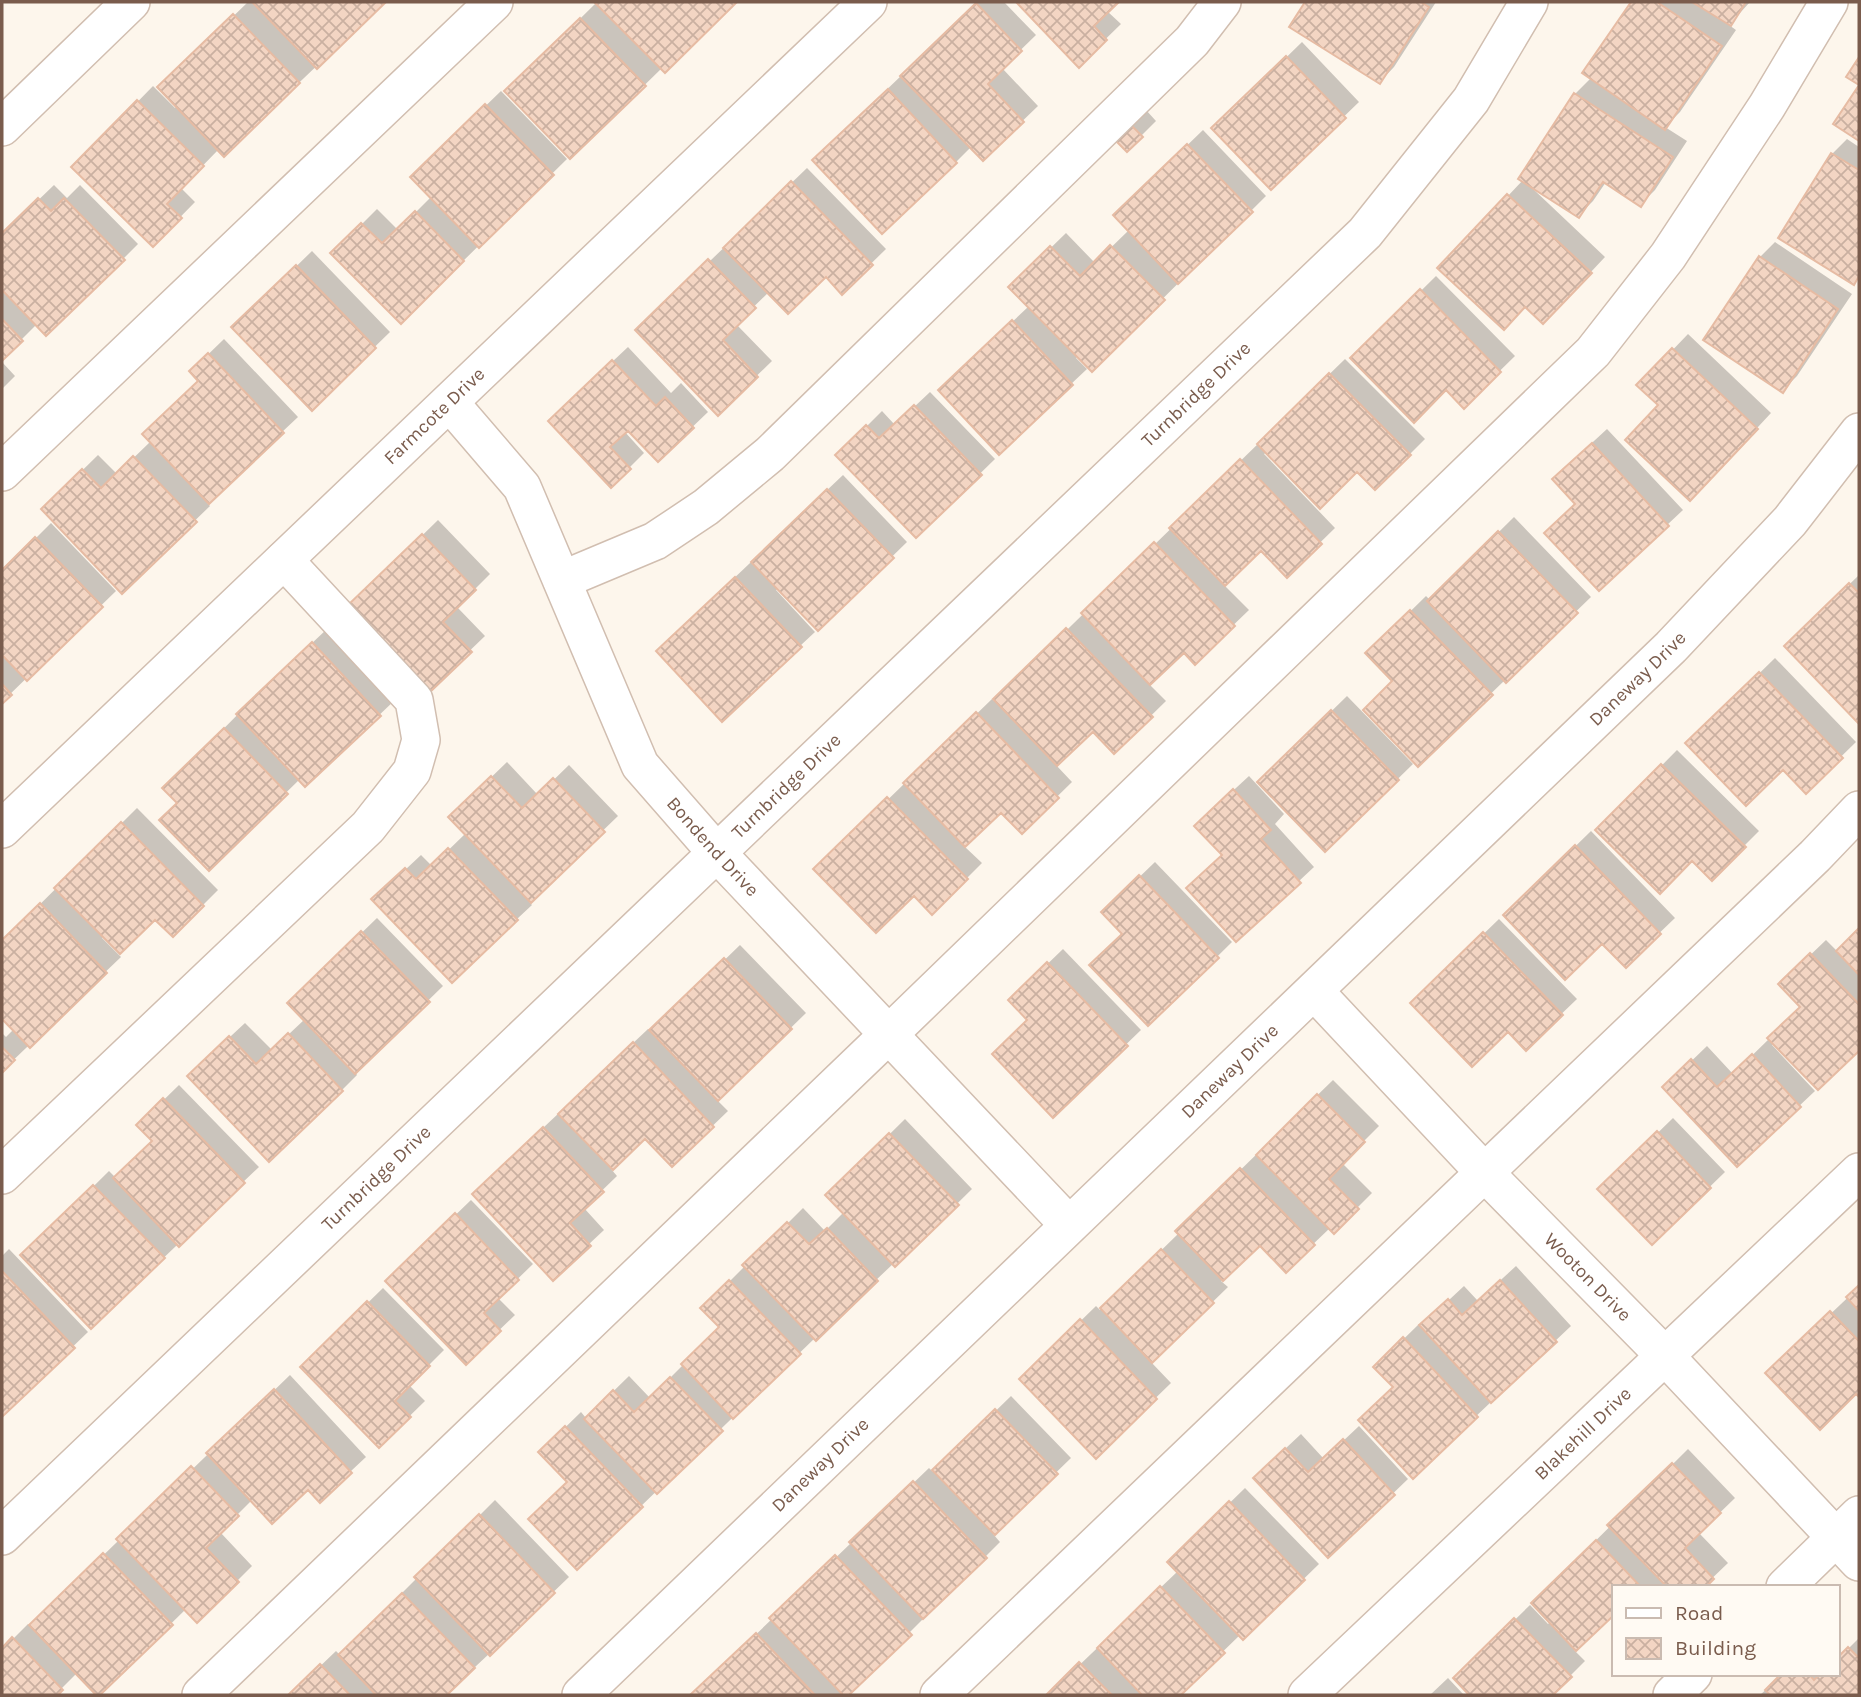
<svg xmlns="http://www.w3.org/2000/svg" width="1861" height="1697" font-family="Karla,sans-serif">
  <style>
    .shadow { fill: #0003 }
    .building { fill: url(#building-cross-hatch); stroke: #e6bba3; stroke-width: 2 }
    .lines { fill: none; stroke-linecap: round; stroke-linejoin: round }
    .minor-casing { stroke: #d1beb0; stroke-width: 40 }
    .minor { stroke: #fff; stroke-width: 37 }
    .labels { text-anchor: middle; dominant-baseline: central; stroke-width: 5; stroke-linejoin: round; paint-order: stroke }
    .street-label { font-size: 19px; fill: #7a5c4d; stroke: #fffaf3 }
  </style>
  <defs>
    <pattern id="building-cross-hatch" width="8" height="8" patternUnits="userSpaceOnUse" patternTransform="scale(1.75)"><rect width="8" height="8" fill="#f3d5c3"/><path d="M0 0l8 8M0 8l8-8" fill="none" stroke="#cab0a1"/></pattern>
  </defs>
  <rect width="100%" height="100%" fill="#fdf6ec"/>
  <path class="shadow" d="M 248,2 L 384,2 L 224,154 L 219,149 L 181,188 L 195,202 L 153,245 L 74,167 L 153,86 L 175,108 L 177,106 L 160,87 Z
    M 597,2 L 735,2 L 665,71 L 662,68 L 571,157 L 507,91 Z
    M 978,2 L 1004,2 L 1036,35 L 1002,68 L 1038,106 L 983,159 L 971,147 L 956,162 L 829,145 Z
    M 1018,2 L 1117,2 L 1107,11 L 1121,24 L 1079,65 Z
    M 1308,2 L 1436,2 L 1394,67 L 1380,82 L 1292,27 Z
    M 1633,2 L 1750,2 L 1729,25 L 1736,30 L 1680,112 L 1665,127 L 1687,141 L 1655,190 L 1641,204 L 1606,182 L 1593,201 L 1578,216 L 1532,186 L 1531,187 L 1605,257 L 1558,307 L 1525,305 L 1440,268 L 1523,180 L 1575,94 L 1591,78 L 1584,73 Z
    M 1302,42 L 1359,102 L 1271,187 L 1214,128 Z
    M 501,91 L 567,159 L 401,322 L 333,253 L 377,209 L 398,230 L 431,197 L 412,177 Z
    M 1146,110 L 1156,121 L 1127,150 L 1117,139 Z
    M 1203,130 L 1266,196 L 1092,369 L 1079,355 L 1076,358 L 1087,369 L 999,452 L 955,376 L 1029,306 L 1026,272 L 1066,233 L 1095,263 L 1129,230 L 1115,215 Z
    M 1847,139 L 1859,147 L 1859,277 L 1854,283 L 1832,154 Z
    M 807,168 L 886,249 L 842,292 L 826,275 L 769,292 L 736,324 L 772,361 L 718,413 L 638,330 Z
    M 54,185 L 67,198 L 80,185 L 138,244 L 123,259 L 37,324 L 2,359 L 2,235 Z
    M 1775,242 L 1852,294 L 1797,376 L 1782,391 L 1760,257 Z
    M 312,251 L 390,332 L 312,408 L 234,327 Z
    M 1436,276 L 1515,356 L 1464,406 L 1446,388 L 1353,358 Z
    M 1688,334 L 1771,413 L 1705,484 L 1660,405 L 1639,385 Z
    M 224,339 L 298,417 L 207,503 L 210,506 L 122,591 L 43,509 L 98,455 L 117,474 L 151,441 L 200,380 L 191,371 Z
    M 628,347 L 671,393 L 681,383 L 708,412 L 658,460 L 628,428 L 625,432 L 644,453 L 611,486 L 565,406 Z
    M 1345,359 L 1425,439 L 1376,488 L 1357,470 L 1267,452 L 1264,454 L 1335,528 L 1287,575 L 1261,549 L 1224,585 L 1249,610 L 1195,662 L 1184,651 L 1149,684 L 1166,701 L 1114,752 L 1093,729 L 1056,765 L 1072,782 L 1022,831 L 1001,810 L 964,846 L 982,863 L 932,913 L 914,893 L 816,869 L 992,699 L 994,701 Z
    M 2,362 L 15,376 L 2,389 Z
    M 930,392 L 995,459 L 916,536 L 838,455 L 882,411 L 895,425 Z
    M 1607,429 L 1683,510 L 1599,589 L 1569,464 Z
    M 843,475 L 907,542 L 818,629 L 779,588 L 776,590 L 815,632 L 800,646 L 673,636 Z
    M 1514,517 L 1591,597 L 1418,764 L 1395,681 L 1368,653 L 1426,596 L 1430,600 Z
    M 438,520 L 490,574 L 457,607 L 485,636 L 430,689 L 350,606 Z
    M 51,523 L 116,591 L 2,702 L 2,572 Z
    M 1859,575 L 1859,722 L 1786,646 Z
    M 328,628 L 395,700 L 306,785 L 300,779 L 209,868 L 179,802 L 165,788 L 253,699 Z
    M 1775,658 L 1856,742 L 1806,791 L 1783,768 L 1688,743 Z
    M 1347,696 L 1413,764 L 1325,850 L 1259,782 Z
    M 1677,750 L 1759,831 L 1712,878 L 1692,858 L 1598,830 Z
    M 507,762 L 538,795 L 569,765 L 618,816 L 529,902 L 532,905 L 517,919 L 389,885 L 421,855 L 432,866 L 466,833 L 450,817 Z
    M 1249,776 L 1284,814 L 1275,824 L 1314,867 L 1236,940 L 1223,855 L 1211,811 Z
    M 137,808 L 218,890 L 173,935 L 155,917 L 104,935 L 102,938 L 121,957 L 2,1071 L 2,1033 L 6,1037 L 14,1029 L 2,1016 L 2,942 Z
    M 1591,831 L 1675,918 L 1626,965 L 1602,941 L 1505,915 Z
    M 1155,862 L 1232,942 L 1149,1024 L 1124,933 L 1103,912 Z
    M 377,918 L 443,986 L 355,1072 L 357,1075 L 342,1090 L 269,1160 L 204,1061 L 245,1023 L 272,1050 L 305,1019 L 289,1003 Z
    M 1499,919 L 1577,999 L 1526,1048 L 1508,1030 L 1412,1003 Z
    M 1859,930 L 1859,1048 L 1818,1088 L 1774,1043 L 1772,1045 L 1815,1091 L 1737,1165 L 1679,1073 L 1707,1046 L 1733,1074 L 1802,1007 L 1780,984 L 1826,940 L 1838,952 Z
    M 740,945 L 806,1013 L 717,1100 L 728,1111 L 672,1165 L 645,1136 L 611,1169 L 617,1176 L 584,1208 L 604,1230 L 553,1278 L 489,1179 L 648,1029 L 651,1031 Z
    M 1063,949 L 1141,1030 L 1053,1115 L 1030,1020 L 1010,1000 Z
    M 1333,1080 L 1379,1126 L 1342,1163 L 1372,1193 L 1334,1231 L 1330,1228 L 1286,1270 L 1260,1243 L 1221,1281 L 1228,1287 L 1151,1362 L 1171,1383 L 1096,1456 L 1021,1379 L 1096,1306 L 1100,1310 L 1179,1233 L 1192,1217 Z
    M 179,1085 L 259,1167 L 91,1327 L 23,1256 L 109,1171 L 116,1178 L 154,1141 L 138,1125 Z
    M 1673,1118 L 1725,1172 L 1652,1243 L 1600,1189 Z
    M 905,1119 L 972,1189 L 895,1265 L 894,1263 L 815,1338 L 577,1568 L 569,1482 L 540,1452 L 581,1412 L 586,1418 L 629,1376 L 650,1398 L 721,1327 L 703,1308 L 803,1208 L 825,1231 L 844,1212 L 828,1195 Z
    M 471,1200 L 533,1264 L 498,1298 L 515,1315 L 466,1362 L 387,1281 Z
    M 9,1249 L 88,1332 L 2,1415 L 2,1256 Z
    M 1516,1266 L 1571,1326 L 1413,1476 L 1395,1387 L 1375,1367 L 1419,1324 L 1421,1326 L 1464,1286 L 1478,1301 Z
    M 1859,1287 L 1859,1395 L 1857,1392 L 1768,1373 Z
    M 383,1288 L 444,1350 L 409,1385 L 425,1401 L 379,1446 L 302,1367 Z
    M 290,1375 L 366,1457 L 320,1500 L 309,1487 L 252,1500 L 220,1532 L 252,1566 L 197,1621 L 186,1609 L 98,1695 L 77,1673 L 55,1695 L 2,1695 L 2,1650 L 28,1624 L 30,1626 Z
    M 1011,1396 L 1071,1458 L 993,1534 L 1000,1542 L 847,1695 L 694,1694 L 929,1468 L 933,1472 Z
    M 1359,1426 L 1408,1479 L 1328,1556 L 1270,1463 L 1301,1434 L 1324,1459 Z
    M 1688,1449 L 1735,1498 L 1699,1533 L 1728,1563 L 1703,1587 L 1614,1587 L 1614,1612 L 1574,1650 L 1585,1661 L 1551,1695 L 1472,1695 L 1455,1678 L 1530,1605 L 1548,1624 L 1551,1621 L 1548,1588 Z
    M 1245,1488 L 1319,1564 L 1243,1638 L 1240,1635 L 1178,1695 L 1048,1695 L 1178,1571 L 1169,1562 Z
    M 495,1500 L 569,1577 L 490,1653 L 445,1695 L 290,1695 L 336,1651 L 340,1655 Z
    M 1859,1638 L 1859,1695 L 1760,1695 L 1783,1674 L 1838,1674 L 1838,1659 Z
    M 1448,1678 L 1464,1695 L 1430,1695 Z"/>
  <path class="building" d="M 252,2 L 386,2 L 317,69 Z
    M 594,2 L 737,2 L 665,73 Z
    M 1016,2 L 1119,2 L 1094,26 L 1107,40 L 1079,68 Z
    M 1305,2 L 1421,2 L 1429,7 L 1380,84 L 1289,27 Z
    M 1631,2 L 1657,2 L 1722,46 L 1665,130 L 1582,73 Z
    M 1692,2 L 1746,2 L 1731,26 Z
    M 976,3 L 1022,51 L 988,84 L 1024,122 L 983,161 L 900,76 Z
    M 233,14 L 300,83 L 224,157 L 157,87 Z
    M 580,18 L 646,86 L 570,159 L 504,91 Z
    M 1286,56 L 1346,118 L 1271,190 L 1211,128 Z
    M 1859,57 L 1859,141 L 1833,124 L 1859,85 L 1846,77 Z
    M 888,89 L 957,163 L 882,234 L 812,160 Z
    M 1574,93 L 1673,157 L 1641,207 L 1603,182 L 1579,218 L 1518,179 Z
    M 137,100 L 204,166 L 167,204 L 182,218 L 153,247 L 71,167 Z
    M 485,104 L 554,175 L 479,248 L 410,177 Z
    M 1130,124 L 1143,137 L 1127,152 L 1114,139 Z
    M 1187,144 L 1253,212 L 1178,284 L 1113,215 Z
    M 1831,153 L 1859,170 L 1859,276 L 1854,285 L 1778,238 Z
    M 791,181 L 873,265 L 842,295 L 826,277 L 788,314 L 723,248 Z
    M 1507,194 L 1592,273 L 1543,324 L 1525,307 L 1504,330 L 1437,268 Z
    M 38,198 L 51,211 L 64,198 L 125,260 L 46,336 L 2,290 L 2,233 Z
    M 415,211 L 464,261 L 401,324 L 330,253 L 361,223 L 382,243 Z
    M 1110,245 L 1165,300 L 1092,372 L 1008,287 L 1050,246 L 1080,276 Z
    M 1759,256 L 1838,309 L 1783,393 L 1703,340 Z
    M 708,259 L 756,308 L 723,340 L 758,377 L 718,416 L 635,330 Z
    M 296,265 L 376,348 L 312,411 L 231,327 Z
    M 1420,289 L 1501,372 L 1464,409 L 1446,390 L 1414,423 L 1350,358 Z
    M 2,319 L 23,341 L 2,361 Z
    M 1012,320 L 1073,385 L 999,455 L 938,390 Z
    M 1672,348 L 1758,429 L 1690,501 L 1625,440 L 1658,405 L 1636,385 Z
    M 208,353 L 284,433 L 209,504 L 142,434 L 198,381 L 189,371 Z
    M 612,360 L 656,406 L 665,397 L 694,428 L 658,462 L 628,431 L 610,447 L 631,469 L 611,488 L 548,421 Z
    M 1329,373 L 1411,455 L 1375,490 L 1357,472 L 1320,509 L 1257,444 Z
    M 914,405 L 982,475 L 916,538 L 835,455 L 866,425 L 879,438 Z
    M 1592,443 L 1669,526 L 1599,591 L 1544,533 L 1575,504 L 1552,479 Z
    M 133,456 L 197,522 L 122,594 L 41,509 L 82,469 L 101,488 Z
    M 1240,459 L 1322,544 L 1287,578 L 1261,551 L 1225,586 L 1169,528 Z
    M 827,489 L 894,558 L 818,631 L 751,562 Z
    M 1498,531 L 1578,613 L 1506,683 L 1427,601 Z
    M 422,534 L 476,590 L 443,622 L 472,652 L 430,692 L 347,606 Z
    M 35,537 L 103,607 L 27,681 L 2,655 L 2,570 Z
    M 1154,542 L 1235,626 L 1195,665 L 1184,653 L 1150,685 L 1081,613 Z
    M 735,577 L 802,647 L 722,722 L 656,651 Z
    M 1849,583 L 1859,593 L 1859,724 L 1784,646 Z
    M 1410,610 L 1493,695 L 1418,767 L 1363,710 L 1392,681 L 1365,653 Z
    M 1066,628 L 1153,717 L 1114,754 L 1093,732 L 1057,766 L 993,699 Z
    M 312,642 L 381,716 L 305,787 L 236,714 Z
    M 1759,672 L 1843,758 L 1806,794 L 1783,770 L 1746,806 L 1685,743 Z
    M 2,684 L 12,695 L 2,704 Z
    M 1331,710 L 1399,780 L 1325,852 L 1257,782 Z
    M 976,712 L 1059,798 L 1022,834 L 1001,813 L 965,847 L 903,783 Z
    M 224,728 L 288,794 L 209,871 L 159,820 L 177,803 L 162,788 Z
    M 1661,764 L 1746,847 L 1712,881 L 1692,861 L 1660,894 L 1595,830 Z
    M 491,776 L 522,808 L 553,778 L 605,832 L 531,903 L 448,817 Z
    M 1233,789 L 1271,830 L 1261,839 L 1301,883 L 1236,942 L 1186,888 L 1222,855 L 1194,826 Z
    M 887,797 L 968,879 L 932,915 L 914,896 L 876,933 L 813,869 Z
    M 121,822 L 204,906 L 173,937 L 155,920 L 120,954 L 54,888 Z
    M 1575,845 L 1661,934 L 1626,968 L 1602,944 L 1565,980 L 1503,915 Z
    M 448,848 L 518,920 L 452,983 L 371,899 L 405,868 L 416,879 Z
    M 1139,875 L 1219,958 L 1148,1026 L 1089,965 L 1122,934 L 1101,912 Z
    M 40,903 L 107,973 L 30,1048 L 2,1019 L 2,940 Z
    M 1859,928 L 1859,975 L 1836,951 Z
    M 361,931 L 430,1002 L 355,1074 L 287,1003 Z
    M 1483,932 L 1563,1015 L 1526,1051 L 1508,1032 L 1472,1067 L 1410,1003 Z
    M 1810,953 L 1859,1004 L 1859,1051 L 1818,1090 L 1767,1038 L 1800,1007 L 1778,984 Z
    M 724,958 L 792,1029 L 718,1101 L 649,1030 Z
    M 1047,962 L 1128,1046 L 1053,1118 L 992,1054 L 1027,1020 L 1008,1000 Z
    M 288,1033 L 343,1091 L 269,1162 L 187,1076 L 229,1036 L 256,1064 Z
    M 633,1042 L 714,1127 L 672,1167 L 645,1139 L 613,1170 L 558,1114 Z
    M 2,1047 L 15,1060 L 2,1073 Z
    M 1752,1054 L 1801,1107 L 1737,1167 L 1662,1087 L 1691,1059 L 1717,1087 Z
    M 1317,1094 L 1365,1142 L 1329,1179 L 1359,1209 L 1334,1234 L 1256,1155 Z
    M 163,1098 L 245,1183 L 179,1247 L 113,1178 L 152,1141 L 136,1125 Z
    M 543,1127 L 604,1192 L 570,1223 L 591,1246 L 553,1281 L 472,1194 Z
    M 1657,1131 L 1711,1188 L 1652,1245 L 1597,1189 Z
    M 889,1133 L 959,1205 L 895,1267 L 825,1195 Z
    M 1240,1168 L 1315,1245 L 1286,1273 L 1260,1246 L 1223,1281 L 1175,1231 Z
    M 93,1185 L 165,1258 L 91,1329 L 20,1255 Z
    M 455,1213 L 519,1280 L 484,1313 L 501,1331 L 466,1365 L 385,1281 Z
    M 787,1222 L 809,1244 L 827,1228 L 878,1281 L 816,1341 L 742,1265 Z
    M 1161,1249 L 1214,1303 L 1152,1363 L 1100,1308 Z
    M 2,1271 L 75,1348 L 2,1417 Z
    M 729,1280 L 801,1354 L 733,1419 L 681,1364 L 719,1327 L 700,1308 Z
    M 1500,1280 L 1557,1342 L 1491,1403 L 1419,1325 L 1448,1299 L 1462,1315 Z
    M 1859,1285 L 1859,1311 L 1846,1297 Z
    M 367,1301 L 430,1366 L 395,1401 L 411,1417 L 379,1448 L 300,1367 Z
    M 1830,1311 L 1859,1341 L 1859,1397 L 1856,1394 L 1820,1430 L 1765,1373 Z
    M 1080,1319 L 1157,1399 L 1096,1459 L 1019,1379 Z
    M 1403,1337 L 1478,1417 L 1413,1479 L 1358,1420 L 1393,1387 L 1373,1367 Z
    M 670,1377 L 723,1431 L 657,1494 L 584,1419 L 613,1390 L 634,1412 Z
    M 274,1389 L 352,1473 L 320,1503 L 308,1490 L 272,1524 L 206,1453 Z
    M 995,1409 L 1058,1474 L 995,1535 L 932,1470 Z
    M 565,1426 L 643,1507 L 577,1570 L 528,1519 L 567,1482 L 538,1452 Z
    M 1343,1439 L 1395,1495 L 1328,1558 L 1253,1478 L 1285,1448 L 1308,1472 Z
    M 1672,1463 L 1721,1513 L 1685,1548 L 1714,1579 L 1706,1587 L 1667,1587 L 1607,1525 Z
    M 191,1466 L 239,1516 L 206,1548 L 239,1582 L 197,1623 L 116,1539 Z
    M 913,1481 L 987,1558 L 923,1619 L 849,1542 Z
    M 1229,1501 L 1305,1580 L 1243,1640 L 1167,1562 Z
    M 479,1514 L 555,1593 L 490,1656 L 414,1577 Z
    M 1596,1540 L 1641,1587 L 1614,1587 L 1614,1615 L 1576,1651 L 1531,1603 Z
    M 103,1553 L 173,1625 L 100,1695 L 96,1695 L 29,1625 Z
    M 835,1555 L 912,1635 L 849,1695 L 843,1695 L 769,1618 Z
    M 1160,1586 L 1225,1653 L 1181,1695 L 1142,1695 L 1097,1648 Z
    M 402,1593 L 475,1668 L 447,1695 L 376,1695 L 338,1655 Z
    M 1514,1618 L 1572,1677 L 1553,1695 L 1469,1695 L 1453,1678 Z
    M 756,1633 L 815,1695 L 692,1695 L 691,1694 Z
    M 12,1637 L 63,1690 L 58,1695 L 2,1695 L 2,1648 Z
    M 1848,1647 L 1859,1658 L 1859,1695 L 1770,1695 L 1765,1690 L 1781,1674 L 1809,1674 L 1814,1680 L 1820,1674 L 1838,1674 L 1838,1657 Z
    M 1079,1662 L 1112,1695 L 1046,1695 Z
    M 320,1664 L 350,1695 L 288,1695 Z"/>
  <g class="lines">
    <g class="minor-casing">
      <g id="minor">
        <path d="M 2,127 L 131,2"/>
        <path id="s1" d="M 450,403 L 522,487 L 640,765 L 716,852 L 1069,1225"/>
        <path d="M 2,472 L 494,2"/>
        <path d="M 562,580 L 655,541 L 706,507 L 770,454 L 1192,41 L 1222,2"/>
        <path id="s2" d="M 2,829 L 868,2"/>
        <path id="s3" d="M 1314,991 L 1485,1173 L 1665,1356 L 1859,1562"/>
        <path d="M 2,1175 L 368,827 L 412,771 L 421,740 L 414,700 L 284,560"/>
        <path id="s4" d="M 2,1536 L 1365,233 L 1471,100 L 1529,2"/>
        <path d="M 1785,1587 L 1859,1515"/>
        <path d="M 201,1695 L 890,1033 L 1593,352 L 1668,256 L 1767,106 L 1829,2"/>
        <path id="s5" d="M 581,1695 L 1671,647 L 1790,521 L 1859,432"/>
        <path d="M 939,1695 L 1815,856 L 1859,810"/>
        <path id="s6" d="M 1307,1695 L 1859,1172"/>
        <path d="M 1672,1695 L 1693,1674"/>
      </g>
    </g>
    <use href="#minor" class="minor"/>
  </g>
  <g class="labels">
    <g class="street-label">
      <text stroke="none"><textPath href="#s4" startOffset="1652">Turnbridge Drive</textPath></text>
      <text stroke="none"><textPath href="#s2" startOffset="598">Farmcote Drive</textPath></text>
      <text stroke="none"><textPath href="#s5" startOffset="1466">Daneway Drive</textPath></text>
      <text stroke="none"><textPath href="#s4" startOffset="1085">Turnbridge Drive</textPath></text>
      <text stroke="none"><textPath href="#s1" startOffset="522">Bondend Drive</textPath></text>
      <text stroke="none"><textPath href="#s5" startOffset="900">Daneway Drive</textPath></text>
      <text stroke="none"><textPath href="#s4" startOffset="518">Turnbridge Drive</textPath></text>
      <text stroke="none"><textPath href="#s3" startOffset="396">Wooton Drive</textPath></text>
      <text stroke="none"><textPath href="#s6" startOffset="380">Blakehill Drive</textPath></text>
      <text stroke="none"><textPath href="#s5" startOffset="332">Daneway Drive</textPath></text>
    </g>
  </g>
  <rect width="1861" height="1697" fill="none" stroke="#7a5c4d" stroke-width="7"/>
  <rect x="1612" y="1585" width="228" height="91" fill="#fffaf3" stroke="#cabbb1" stroke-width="2"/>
  <rect x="1626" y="1608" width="35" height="10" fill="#ffffff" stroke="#cabbb1" stroke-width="2"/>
  <text x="1675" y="1620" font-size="21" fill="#7a5c4d">Road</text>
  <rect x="1626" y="1638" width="35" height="21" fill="url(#building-cross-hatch)" stroke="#cabbb1" stroke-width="2"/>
  <text x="1675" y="1655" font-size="21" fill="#7a5c4d">Building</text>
</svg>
